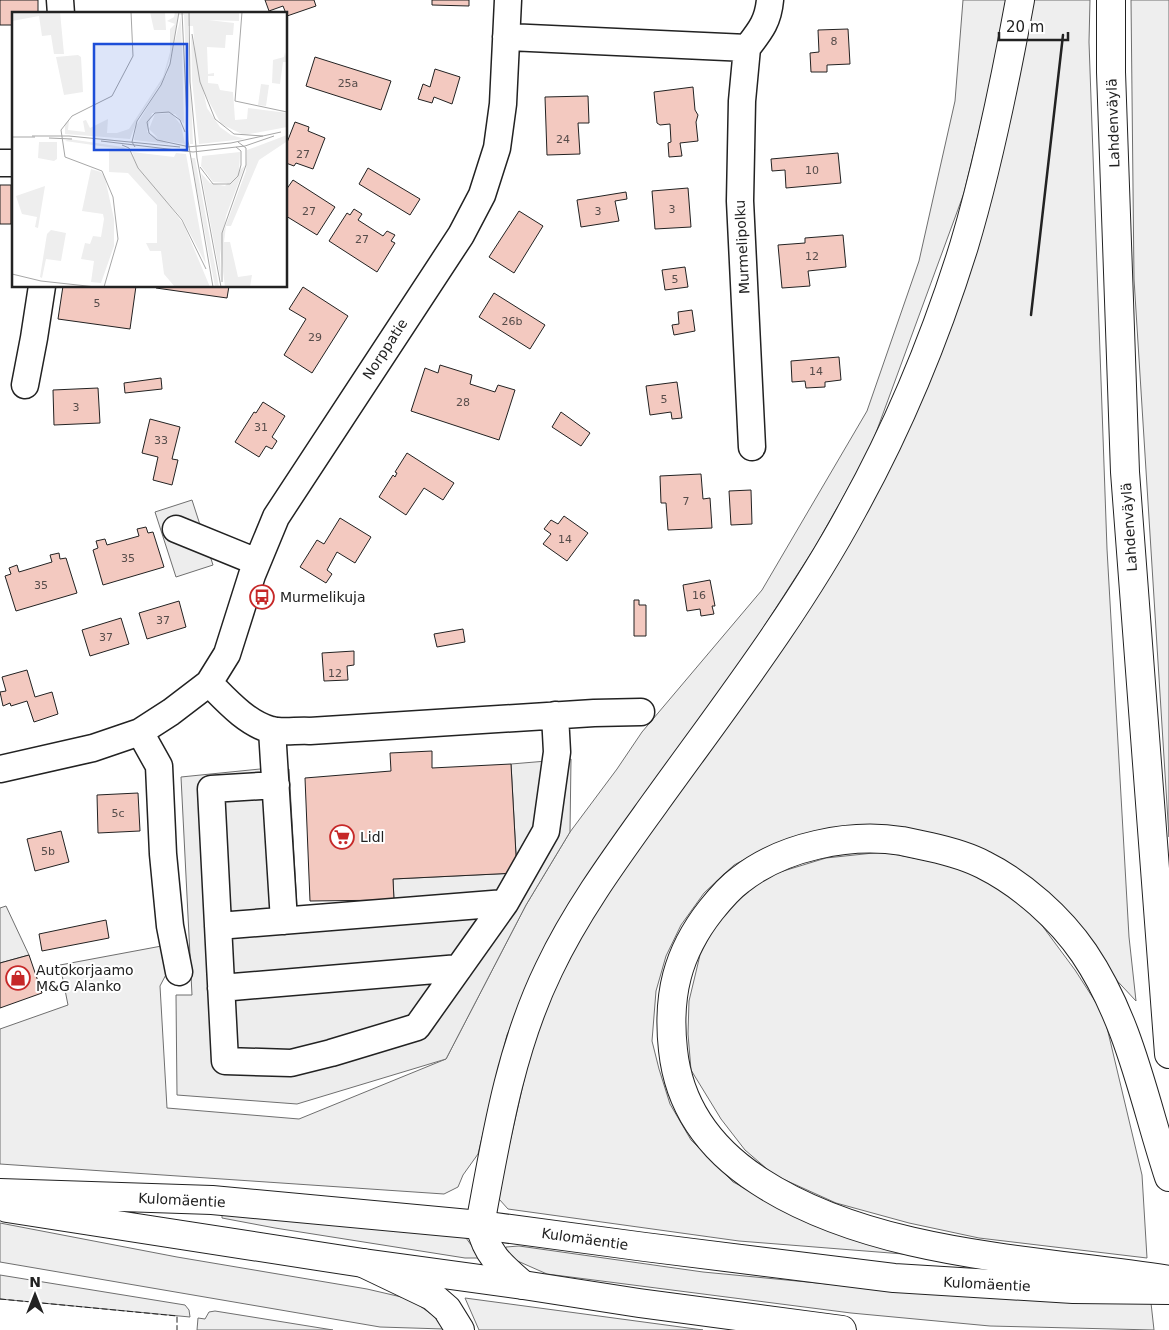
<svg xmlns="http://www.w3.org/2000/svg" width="1169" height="1330" font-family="'DejaVu Sans',sans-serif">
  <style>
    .green { fill: #eee; stroke: #6f6f6f }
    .parking { fill: #ededed; stroke: #6f6f6f }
    .building { fill: #f3c9c0; stroke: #222 }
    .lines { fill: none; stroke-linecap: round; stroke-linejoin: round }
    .minor-casing { stroke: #222; stroke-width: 29 }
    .major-casing { stroke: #222; stroke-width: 30 }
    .highway-casing { stroke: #222; stroke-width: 30 }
    .minor { stroke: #fff; stroke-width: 26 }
    .major { stroke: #fff; stroke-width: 28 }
    .highway { stroke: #fff; stroke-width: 28 }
    .fence { stroke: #222; stroke-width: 1; stroke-dasharray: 6 2.5; stroke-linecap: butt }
    .wall { stroke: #222; stroke-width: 2.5 }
    .labels { text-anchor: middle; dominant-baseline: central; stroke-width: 4; stroke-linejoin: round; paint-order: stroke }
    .number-label { font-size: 11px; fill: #564c4a }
    .street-label { font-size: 14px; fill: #222; stroke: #fff }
    .poi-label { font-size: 14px; fill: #222; stroke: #fff; text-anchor: start }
    .inset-road { fill: none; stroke: #a7a7a7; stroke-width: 1 }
    .view { fill: #1d4ed8; fill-opacity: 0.15; stroke: #1d4ed8; stroke-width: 2.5 }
    .inset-edge { fill: none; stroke: #222; stroke-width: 2.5 }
  </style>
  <rect width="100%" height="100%" fill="#fff"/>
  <path class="green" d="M 963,0 L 1007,0 L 996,61 L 964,193 L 870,449 L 815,547 L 754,642 L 558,922 L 507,1035 L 478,1154 L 463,1175 L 458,1187 L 444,1194 L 0,1164 L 0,1029 L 68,1005 L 60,965 L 183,942 L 160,986 L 167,1108 L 299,1119 L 446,1059 L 526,905 L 570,832 L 617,769 L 642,732 L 762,590 L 867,411 L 919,261 L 955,101 Z
    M 1030,0 L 1090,0 L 1089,42 L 1107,549 L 1129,937 L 1136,1001 L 1108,971 L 939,838 L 764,849 L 734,865 L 704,893 L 681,925 L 666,956 L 656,991 L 652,1041 L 659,1069 L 670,1104 L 691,1140 L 733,1182 L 813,1222 L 941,1257 L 739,1241 L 508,1209 L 499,1199 L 501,1181 L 536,1028 L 569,953 L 927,376 Z
    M 1131,0 L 1169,0 L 1169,837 L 1134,279 Z
    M 883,852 L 940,863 L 982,876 L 1035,916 L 1075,970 L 1104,1015 L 1142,1175 L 1147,1258 L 979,1238 L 909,1223 L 836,1203 L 774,1175 L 745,1150 L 721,1119 L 691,1070 L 688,1034 L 689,1001 L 700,955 L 720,915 L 767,876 L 826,858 Z
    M 222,1214 L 435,1232 L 466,1238 L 474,1249 L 478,1258 L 465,1258 L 275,1228 L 222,1218 Z
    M 0,1223 L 177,1257 L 367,1289 L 410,1299 L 434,1316 L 444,1329 L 380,1327 L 0,1262 Z
    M 519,1246 L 703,1272 L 932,1294 L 1151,1303 L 1154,1330 L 990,1326 L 851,1313 L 547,1274 L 513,1259 L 505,1253 L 506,1247 Z
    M 0,1275 L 185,1305 L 189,1310 L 190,1317 L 0,1299 Z
    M 465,1298 L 703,1330 L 479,1330 Z
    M 215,1311 L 333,1330 L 197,1330 L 198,1318 L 205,1319 L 209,1312 Z"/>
  <path class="parking" d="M 192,500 L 213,565 L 176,577 L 155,512 Z
    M 571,759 L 570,832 L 526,905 L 446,1059 L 297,1104 L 177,1095 L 176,995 L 192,995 L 181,777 L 260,769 L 289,769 L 297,907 L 394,900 L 393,879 L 517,873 L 511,764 Z
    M 6,906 L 29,955 L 0,963 L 0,908 Z"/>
  <path class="building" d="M 0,0 L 38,0 L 38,14 L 14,14 L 14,25 L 0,25 Z
    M 265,0 L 314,0 L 316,6 L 287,16 L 283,6 L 269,11 Z
    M 432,0 L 469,0 L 469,6 L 432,5 Z
    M 848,29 L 850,64 L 827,65 L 827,72 L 811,72 L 810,53 L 819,52 L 818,30 Z
    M 315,57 L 391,81 L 381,110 L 306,86 Z
    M 435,69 L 460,77 L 452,104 L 434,97 L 432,103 L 418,99 L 423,84 L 430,87 Z
    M 693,87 L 695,110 L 698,115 L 696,122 L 698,141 L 680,143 L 682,156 L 669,157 L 668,143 L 671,142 L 670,124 L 660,125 L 657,123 L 654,92 Z
    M 588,96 L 589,123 L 578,123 L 580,154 L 547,155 L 545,97 Z
    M 295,122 L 309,127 L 308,131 L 325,138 L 313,169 L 296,163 L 294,166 L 286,163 L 286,145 Z
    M 838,153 L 841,183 L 786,188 L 785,170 L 772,171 L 771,159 Z
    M 368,168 L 420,199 L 410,215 L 359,184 Z
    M 293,180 L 335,207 L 317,235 L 286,216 L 286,190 Z
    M 0,185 L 11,185 L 11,224 L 0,224 Z
    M 688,188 L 691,227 L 655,229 L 652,191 Z
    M 626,192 L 627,199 L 615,201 L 619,221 L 581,227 L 577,200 Z
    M 354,209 L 362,214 L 358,220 L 383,236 L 387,231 L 395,235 L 391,241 L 395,243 L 377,272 L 329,241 L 347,213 L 350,215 Z
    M 519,211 L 543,226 L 514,273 L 489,257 Z
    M 843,235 L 846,267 L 808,271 L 810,286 L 782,288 L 778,245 L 805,243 L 805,238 Z
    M 685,267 L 688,287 L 665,290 L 662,270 Z
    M 63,286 L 136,286 L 130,329 L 58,319 Z
    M 156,286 L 229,286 L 227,298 L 156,288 Z
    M 303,287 L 348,316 L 312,373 L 284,355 L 306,319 L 289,309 Z
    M 494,293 L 545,325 L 530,349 L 479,317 Z
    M 692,310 L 695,331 L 674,335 L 672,325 L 679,324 L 678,312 Z
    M 839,357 L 841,380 L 825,382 L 825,387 L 806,388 L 805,381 L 792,382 L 791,361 Z
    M 440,365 L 472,375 L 470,384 L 495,392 L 498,385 L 515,390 L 499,440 L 411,411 L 425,368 L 438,373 Z
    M 161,378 L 162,389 L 125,393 L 124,383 Z
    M 677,382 L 682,418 L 672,419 L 671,412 L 650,415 L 646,386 Z
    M 98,388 L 100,423 L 54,425 L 53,390 Z
    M 263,402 L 285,416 L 272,437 L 277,441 L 272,449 L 266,446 L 259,457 L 235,442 L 254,412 L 256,413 Z
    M 561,412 L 590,433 L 581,446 L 552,427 Z
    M 150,419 L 180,427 L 172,459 L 178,460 L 172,485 L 153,480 L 158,457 L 142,453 Z
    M 407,453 L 454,483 L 443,500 L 424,488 L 406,515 L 379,497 L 393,475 L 395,477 L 397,473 L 395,472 Z
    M 701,474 L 703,499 L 710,498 L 712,528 L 668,530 L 666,503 L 661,503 L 660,476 Z
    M 751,490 L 752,524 L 731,525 L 729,491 Z
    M 564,516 L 588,533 L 567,561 L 543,544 L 551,534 L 544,529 L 551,520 L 558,524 Z
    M 340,518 L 371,537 L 355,563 L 337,552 L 327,570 L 332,574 L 326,583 L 300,567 L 317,540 L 324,544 Z
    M 146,527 L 148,533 L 153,532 L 164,567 L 103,585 L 93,550 L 98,548 L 96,541 L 105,539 L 107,545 L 139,536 L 137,529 Z
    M 59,553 L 60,559 L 66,558 L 77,593 L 16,611 L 5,576 L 11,574 L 9,568 L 17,565 L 19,572 L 52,562 L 50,555 Z
    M 710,580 L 715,606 L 712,606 L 714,614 L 701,616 L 700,609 L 687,611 L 683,585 Z
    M 634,600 L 639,600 L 639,605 L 646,605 L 646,636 L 634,636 Z
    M 179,601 L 186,627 L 147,639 L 139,613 Z
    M 121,618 L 129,644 L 90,656 L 82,630 Z
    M 463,629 L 465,642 L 437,647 L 434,634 Z
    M 354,651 L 354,665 L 347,666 L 348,680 L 324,681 L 322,653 Z
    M 27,670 L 35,697 L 52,692 L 58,714 L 34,722 L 27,701 L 11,706 L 10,703 L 3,706 L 0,692 L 6,691 L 2,677 Z
    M 432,751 L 432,768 L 511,764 L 517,873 L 393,879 L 394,900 L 310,901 L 305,778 L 391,771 L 390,753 Z
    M 138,793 L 140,831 L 98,833 L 97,795 Z
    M 61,831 L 69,862 L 35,871 L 27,839 Z
    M 106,920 L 109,938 L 42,951 L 39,934 Z
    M 29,955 L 42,993 L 0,1008 L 0,963 Z"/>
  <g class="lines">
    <g class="minor-casing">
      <path id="minor" d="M 60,0 L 61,14
        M 506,37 L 747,48 L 742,101 L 740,201 L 752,447
        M 747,48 C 760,31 768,22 770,0
        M 0,163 L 14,163
        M 25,385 L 34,338 L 42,286
        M 176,529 L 257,562
        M 209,683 C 226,700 246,723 271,730 C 282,733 298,730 310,731 L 594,713 L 641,712
        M 272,730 L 284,921
        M 140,732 L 159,766 L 163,854 L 170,926 L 179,972
        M 0,769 L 93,748 L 140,732 L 171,712 L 209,683 L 227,654 L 252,575 L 276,517 L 461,235 L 482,195 L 497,148 L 503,104 L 508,0
        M 276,785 L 211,789 L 225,1061 L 291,1063 L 331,1053 L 417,1027 L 505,903 L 546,831 L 557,752 L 555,715
        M 218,926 L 505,903
        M 221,988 L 459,968"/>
    </g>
    <g class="major-casing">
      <path id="major" d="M 0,1193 L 212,1200 L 480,1225 L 645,1247 L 894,1278 L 1073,1289 L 1169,1290
        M 7,1208 L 363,1263 L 523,1285 L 639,1303 L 842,1330"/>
    </g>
    <g class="highway-casing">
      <path id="highway" d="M 1111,0 L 1111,72 L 1125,472 L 1169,1054
        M 1169,1177 C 1144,1101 1130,1021 1084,953 C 1060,918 1022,884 984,865 C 967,856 948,851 930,847 C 921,845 911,843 902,841 C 849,833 783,846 740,880 C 729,888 719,900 711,910 C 677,953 667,996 673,1050 C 679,1107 711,1150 759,1181 C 874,1256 1036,1259 1169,1280
        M 363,1263 L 432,1296 L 447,1309 L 460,1330
        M 523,1285 C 501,1266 487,1255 480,1225 C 496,1138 510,1049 549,969 C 577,910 617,856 655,803 C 724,707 797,613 853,509 C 899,426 936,336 964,246 C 988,166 1005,82 1020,0"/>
    </g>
    <use href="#minor" class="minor"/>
    <use href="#major" class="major"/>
    <use href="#highway" class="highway"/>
    <path class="fence" d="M 0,1299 L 177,1316 L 177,1330"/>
    <path class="wall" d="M 1031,315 L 1063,35"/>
  </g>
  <defs>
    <g id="bus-ring" transform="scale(1.25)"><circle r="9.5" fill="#fff" stroke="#c62828" stroke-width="1.5"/><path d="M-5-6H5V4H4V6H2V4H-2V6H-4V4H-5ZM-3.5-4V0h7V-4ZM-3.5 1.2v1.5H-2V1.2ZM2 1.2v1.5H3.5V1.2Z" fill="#c62828"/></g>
    <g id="supermarket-ring" transform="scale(1.25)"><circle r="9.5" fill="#fff" stroke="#c62828" stroke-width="1.5"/><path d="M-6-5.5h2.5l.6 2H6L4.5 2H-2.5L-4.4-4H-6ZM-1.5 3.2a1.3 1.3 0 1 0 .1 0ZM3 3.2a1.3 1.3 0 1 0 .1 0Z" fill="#c62828"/></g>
    <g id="shop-ring" transform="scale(1.25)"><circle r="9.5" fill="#fff" stroke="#c62828" stroke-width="1.5"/><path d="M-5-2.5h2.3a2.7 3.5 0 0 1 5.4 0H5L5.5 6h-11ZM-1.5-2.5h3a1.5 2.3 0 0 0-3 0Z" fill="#c62828"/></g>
  </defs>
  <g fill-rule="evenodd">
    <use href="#bus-ring" x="262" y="597"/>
    <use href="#supermarket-ring" x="342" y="837"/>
    <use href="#shop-ring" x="18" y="978"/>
  </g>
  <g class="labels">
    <g class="number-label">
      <text x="834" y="41">8</text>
      <text x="348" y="83">25a</text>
      <text x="563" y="139">24</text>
      <text x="303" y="154">27</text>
      <text x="812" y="170">10</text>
      <text x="672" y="209">3</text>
      <text x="309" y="211">27</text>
      <text x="598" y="211">3</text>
      <text x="362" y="239">27</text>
      <text x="812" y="256">12</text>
      <text x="675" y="279">5</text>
      <text x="97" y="303">5</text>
      <text x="512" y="321">26b</text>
      <text x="315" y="337">29</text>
      <text x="816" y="371">14</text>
      <text x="664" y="399">5</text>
      <text x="463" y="402">28</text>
      <text x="76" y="407">3</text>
      <text x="261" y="427">31</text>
      <text x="161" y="440">33</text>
      <text x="686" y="501">7</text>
      <text x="565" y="539">14</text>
      <text x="128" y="558">35</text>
      <text x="41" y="585">35</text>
      <text x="699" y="595">16</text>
      <text x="163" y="620">37</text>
      <text x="106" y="637">37</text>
      <text x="335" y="673">12</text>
      <text x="118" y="813">5c</text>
      <text x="48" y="851">5b</text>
    </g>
    <g class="street-label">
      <text transform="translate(1113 123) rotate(-92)">Lahdenväylä</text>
      <text transform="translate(742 247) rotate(-93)">Murmelipolku</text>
      <text transform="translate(385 349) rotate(-57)">Norppatie</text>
      <text transform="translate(1129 527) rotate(-94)">Lahdenväylä</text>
      <text transform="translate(182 1200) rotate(3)">Kulomäentie</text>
      <text transform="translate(585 1239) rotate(8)">Kulomäentie</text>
      <text transform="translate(987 1284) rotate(3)">Kulomäentie</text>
    </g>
    <g class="poi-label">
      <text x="280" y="597">Murmelikuja</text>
      <text x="360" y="837">Lidl</text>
      <text x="36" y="970">Autokorjaamo<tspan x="36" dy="16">M&amp;G Alanko</tspan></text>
    </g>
  </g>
  <g transform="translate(12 12)">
    <rect width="275" height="275" fill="#fff"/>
    <path d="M 0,0 L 48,0 L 52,42 L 42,42 L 39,23 L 30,24 L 27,4 L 0,9 ZM 138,0 L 153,0 L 154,18 L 142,18 ZM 163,0 L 227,0 L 227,9 L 196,8 L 222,11 L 221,23 L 214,23 L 213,36 L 195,35 L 196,62 L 202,61 L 202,64 L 196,64 L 196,71 L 206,72 L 208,78 L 221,80 L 223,108 L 235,107 L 236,96 L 275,101 L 275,115 L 232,123 L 209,112 L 192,80 L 184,51 L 181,14 L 176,14 L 181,132 L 178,132 L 172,3 L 166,3 L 161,37 L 151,68 L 126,106 L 118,127 L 53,122 L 53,112 L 57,108 L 56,118 L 73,120 L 71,109 L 74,108 L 78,116 L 96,107 L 95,121 L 105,121 L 117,117 L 151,65 L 158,40 L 158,17 L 163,12 L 155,9 L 162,5 ZM 169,4 L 172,112 L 163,102 L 140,101 L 135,120 L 157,132 L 122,128 L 124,114 L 155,62 ZM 179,22 L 195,96 L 208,115 L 219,123 L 233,127 L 187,132 L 180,68 ZM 273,40 L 275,50 L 271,50 L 268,72 L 260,71 L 261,48 L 272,45 ZM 66,43 L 69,45 L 71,80 L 52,83 L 44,45 ZM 249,72 L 257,73 L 254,94 L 246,93 ZM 143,102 L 160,102 L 169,113 L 173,132 L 148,128 L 137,117 ZM 275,123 L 274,130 L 247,148 L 219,214 L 214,214 L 212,230 L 218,230 L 226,265 L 240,263 L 238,275 L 213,275 L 209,243 L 211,221 L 234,159 L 235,138 ZM 57,127 L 111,135 L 117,138 L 53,129 ZM 27,130 L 45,130 L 45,147 L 42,149 L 26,146 ZM 97,137 L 118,139 L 172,213 L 198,275 L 163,275 L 152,262 L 149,239 L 138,239 L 134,231 L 145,231 L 145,193 L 116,161 L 97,160 ZM 120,140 L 162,145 L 164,141 L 174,142 L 194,252 L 171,208 L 129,159 ZM 228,140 L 227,160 L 216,171 L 201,170 L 189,154 L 190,144 ZM 179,146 L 183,146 L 207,275 L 203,275 ZM 233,153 L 214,204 L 208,243 L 209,268 L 189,161 L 198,171 L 213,174 ZM 79,157 L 89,160 L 93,166 L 102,207 L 102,234 L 89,271 L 79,270 L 82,249 L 69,247 L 73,231 L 78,232 L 81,224 L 89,225 L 92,207 L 91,202 L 70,199 ZM 33,174 L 26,216 L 23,215 L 25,205 L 10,202 L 4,184 ZM 39,218 L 54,221 L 49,249 L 34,247 L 30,266 L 28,265 L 35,222 Z" fill="#eee"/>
    <path class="inset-road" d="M 170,0 L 176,129 L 201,275M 177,0 L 178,70 L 185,146 L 209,275M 230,0 L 223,89 L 275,100M 180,22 L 188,70 L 203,107 L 222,122 L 251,124M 173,120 L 168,108 L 157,100 L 143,101 L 135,110 L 137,121 L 145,128 L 178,135M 20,124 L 57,124 L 168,135M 0,125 L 23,125M 37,126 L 60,127M 89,129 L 181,140 L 233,134 L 262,124M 110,133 L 117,136 L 126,156 L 170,208 L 194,257M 123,135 L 120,130 L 125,109 L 149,73 L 158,52 L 167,0M 175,135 L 219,131 L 269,120M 188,155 L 201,172 L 218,172 L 226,164 L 229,153 L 229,139 L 224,135M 0,262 L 29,269 L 84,275M 210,270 L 210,221 L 234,153 L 234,136 L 226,130M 92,275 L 106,227 L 101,185 L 90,159 L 53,145 L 49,118 L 60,104 L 100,84 L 121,44 L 119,0"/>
    <path class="view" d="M 82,32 L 175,32 L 175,138 L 82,138 Z"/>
    <rect width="275" height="275" class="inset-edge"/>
  </g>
  <g transform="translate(35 1295)" stroke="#ffffff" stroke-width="4" paint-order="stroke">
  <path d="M0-4L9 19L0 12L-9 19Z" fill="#222222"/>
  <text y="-8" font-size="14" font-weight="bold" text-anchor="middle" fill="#222222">N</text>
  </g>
  <path d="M999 32v8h69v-8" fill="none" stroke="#222222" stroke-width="2.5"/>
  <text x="1006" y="32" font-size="15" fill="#222222" stroke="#ffffff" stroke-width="4" paint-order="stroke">20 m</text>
</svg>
